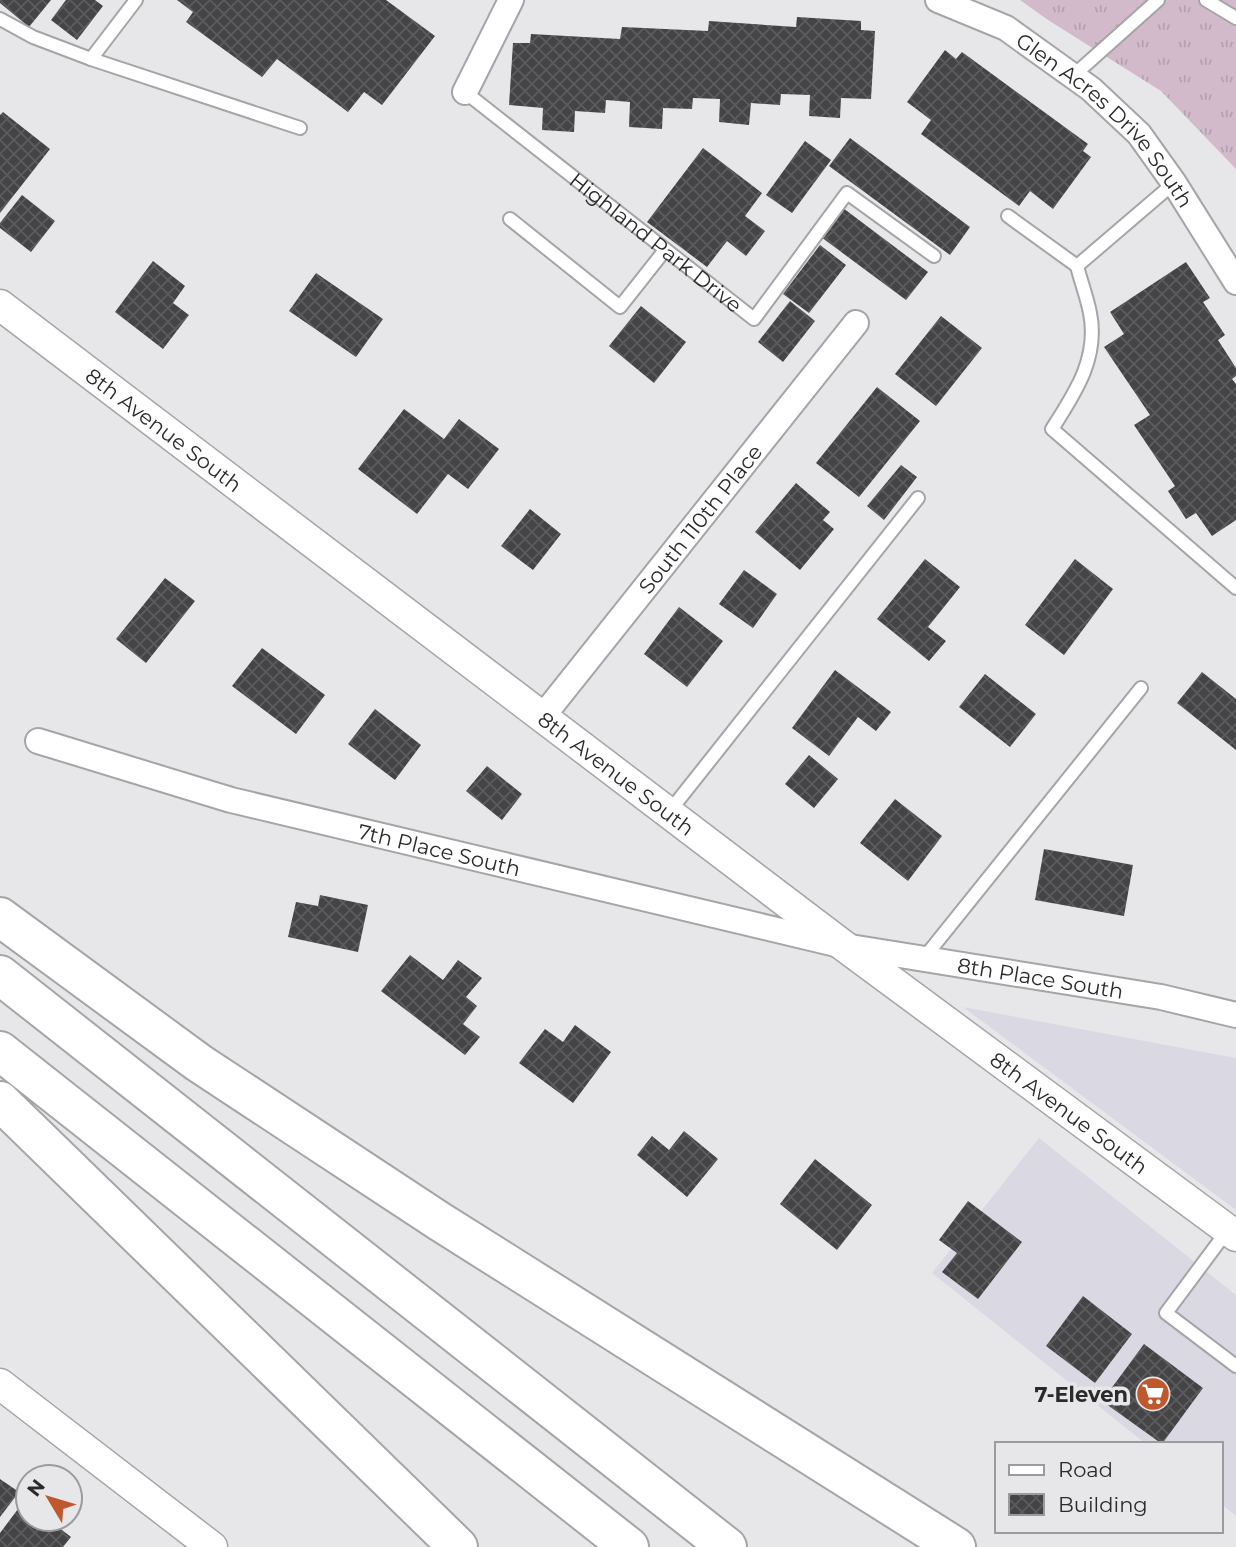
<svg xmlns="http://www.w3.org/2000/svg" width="1236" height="1547" font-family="Montserrat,sans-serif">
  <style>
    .built { fill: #dad9e3 }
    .grass { fill: url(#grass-tufts) }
    .building { fill: url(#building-cross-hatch) }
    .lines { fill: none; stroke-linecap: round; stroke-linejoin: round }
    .service-casing { stroke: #a5a5a8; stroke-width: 16 }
    .minor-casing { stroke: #a5a5a8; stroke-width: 28 }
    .tertiary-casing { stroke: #a5a5a8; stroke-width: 33 }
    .motorway-casing { stroke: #a5a5a8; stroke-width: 42 }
    .service { stroke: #fff; stroke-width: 12 }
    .minor { stroke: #fff; stroke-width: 24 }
    .tertiary { stroke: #fff; stroke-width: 30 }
    .motorway { stroke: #fff; stroke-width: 38 }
    .labels { text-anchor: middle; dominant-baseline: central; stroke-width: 7; stroke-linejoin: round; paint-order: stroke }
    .street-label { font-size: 21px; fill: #2a2a2b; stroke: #e7e7ea }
    .poi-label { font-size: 21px; font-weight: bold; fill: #2a2a2b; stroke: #e7e7ea; text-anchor: end }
  </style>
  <defs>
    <pattern id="grass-tufts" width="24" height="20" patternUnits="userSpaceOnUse" patternTransform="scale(1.75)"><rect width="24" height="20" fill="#d2bacb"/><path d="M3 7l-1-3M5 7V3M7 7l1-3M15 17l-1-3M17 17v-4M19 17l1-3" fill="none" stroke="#b4a0ae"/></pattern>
    <pattern id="building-cross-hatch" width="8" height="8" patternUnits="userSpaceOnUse" patternTransform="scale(1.75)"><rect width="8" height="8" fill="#444345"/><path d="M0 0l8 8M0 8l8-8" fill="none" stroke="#5d5c5d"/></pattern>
  </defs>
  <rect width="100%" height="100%" fill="#e7e7ea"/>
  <path class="built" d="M 963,1007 L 1236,1058 L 1236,1210 Z
    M 1039,1138 L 1236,1295 L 1236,1516 L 1220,1503 L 1220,1444 L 1146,1444 L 932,1273 Z"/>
  <path class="grass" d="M 1020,0 L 1236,0 L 1236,169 L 1161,91 L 1048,20 Z"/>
  <path class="building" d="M 0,0 L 51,0 L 29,27 L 0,3 Z
    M 66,0 L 95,0 L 103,6 L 77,40 L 51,20 Z
    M 177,0 L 386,0 L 435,36 L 382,105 L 364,92 L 348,112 L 277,59 L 262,77 L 186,22 L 193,12 Z
    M 797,17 L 861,21 L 861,30 L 875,31 L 871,99 L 841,98 L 840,118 L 809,116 L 810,95 L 781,94 L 780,105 L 751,103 L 749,125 L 719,122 L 720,99 L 693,98 L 692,109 L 663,108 L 662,129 L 629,127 L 630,102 L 606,100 L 605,113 L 575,111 L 574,132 L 542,130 L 543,108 L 509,105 L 513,43 L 530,43 L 531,34 L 620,39 L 622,27 L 708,31 L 709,21 L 796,27 Z
    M 945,50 L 956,59 L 962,52 L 1088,144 L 1083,151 L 1091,157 L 1053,209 L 1030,191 L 1019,206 L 921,134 L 931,120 L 907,102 Z
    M 3,112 L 50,149 L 0,213 L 0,115 Z
    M 850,138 L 970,227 L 950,255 L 829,166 Z
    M 805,141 L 831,160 L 792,213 L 766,195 Z
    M 703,148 L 762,193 L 745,216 L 765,231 L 746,256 L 727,241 L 707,267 L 647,222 Z
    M 22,195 L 55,221 L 31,252 L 0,228 L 0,223 Z
    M 843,208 L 928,272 L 906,300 L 821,237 Z
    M 820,245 L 846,265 L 809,313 L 783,294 Z
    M 153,261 L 185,286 L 173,303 L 189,315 L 163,349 L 115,312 Z
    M 1186,262 L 1210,298 L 1203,302 L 1225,335 L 1218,340 L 1236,368 L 1236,376 L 1232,379 L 1236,384 L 1236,520 L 1212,536 L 1196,513 L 1186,519 L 1168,491 L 1175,486 L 1134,425 L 1150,415 L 1104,347 L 1124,334 L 1110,312 Z
    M 316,273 L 383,319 L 356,357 L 289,311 Z
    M 790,301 L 815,321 L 783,362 L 758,342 Z
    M 641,306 L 686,342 L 654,383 L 609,346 Z
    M 941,316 L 982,348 L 936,406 L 895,374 Z
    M 877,387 L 920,421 L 859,497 L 816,463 Z
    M 404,409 L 444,439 L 459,419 L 499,449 L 468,489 L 448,474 L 417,514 L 358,469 Z
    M 901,465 L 917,477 L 884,520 L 867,506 Z
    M 796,483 L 830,512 L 823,520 L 834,529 L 800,570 L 755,532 Z
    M 530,509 L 561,534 L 533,570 L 501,546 Z
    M 925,559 L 960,587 L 928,627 L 946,641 L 929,661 L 877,619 Z
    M 1075,559 L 1113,589 L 1064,655 L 1025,625 Z
    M 744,570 L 777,594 L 753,628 L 719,604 Z
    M 165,578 L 195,601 L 146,663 L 116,639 Z
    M 679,607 L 723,641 L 687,687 L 644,654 Z
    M 262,648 L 325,695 L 296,734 L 232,686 Z
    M 835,670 L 891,712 L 876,731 L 858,717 L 829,756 L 792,728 Z
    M 1202,672 L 1236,699 L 1236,750 L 1177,703 Z
    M 985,674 L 1036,714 L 1010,747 L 959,707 Z
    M 375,709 L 421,745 L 395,780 L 348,744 Z
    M 809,755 L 838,779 L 814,808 L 785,784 Z
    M 487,766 L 522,794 L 502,820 L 466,791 Z
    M 895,799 L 942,836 L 908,881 L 860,843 Z
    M 1044,849 L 1133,865 L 1124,916 L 1035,900 Z
    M 320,895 L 368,905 L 358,952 L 288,937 L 296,902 L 318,906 Z
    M 410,955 L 443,980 L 458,960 L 482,978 L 466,997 L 477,1006 L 463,1024 L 480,1037 L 465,1055 L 381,991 Z
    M 575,1025 L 611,1052 L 573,1103 L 519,1063 L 545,1029 L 563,1042 Z
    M 684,1131 L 718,1159 L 687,1197 L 637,1155 L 652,1136 L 669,1150 Z
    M 815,1159 L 872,1205 L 837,1250 L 780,1204 Z
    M 968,1201 L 1022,1242 L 978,1299 L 942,1272 L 957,1253 L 939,1240 Z
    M 1083,1296 L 1132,1334 L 1095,1383 L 1046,1346 Z
    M 1144,1344 L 1203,1388 L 1162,1444 L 1102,1401 Z
    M 0,1479 L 19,1492 L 0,1517 Z
    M 24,1501 L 28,1504 L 28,1519 L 48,1519 L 71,1537 L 63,1547 L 0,1547 L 0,1533 Z"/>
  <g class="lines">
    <g class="service-casing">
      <g id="service">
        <path d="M 1206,0 L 1236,18"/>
        <path d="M 0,19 L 33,37 L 91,59 L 300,128"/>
        <path d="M 91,59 L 136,0"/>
        <path d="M 1073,76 L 1158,0"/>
        <path id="s1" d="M 465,92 L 754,319 L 847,193 L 934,256"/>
        <path d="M 1008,216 L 1077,266 L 1174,183"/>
        <path d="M 510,219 L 620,307 L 665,250"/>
        <path d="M 1077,266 C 1081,282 1087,297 1090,313 C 1099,358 1075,393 1052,429 L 1236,588"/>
        <path d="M 669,812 L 918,498"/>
        <path d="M 924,958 L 1141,688"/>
        <path d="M 1227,1231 L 1166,1313 L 1236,1366"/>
      </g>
    </g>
    <g class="minor-casing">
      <g id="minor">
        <path id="s2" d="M 938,0 L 1006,28 L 1091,89 L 1139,134 L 1174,183 L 1236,282"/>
        <path d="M 465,92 L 511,0"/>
        <path id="s3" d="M 543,716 L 856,323"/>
        <path id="s4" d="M 38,741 L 231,800 L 844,946 L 1161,997 L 1236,1015"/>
      </g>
    </g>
    <g class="tertiary-casing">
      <g id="tertiary">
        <path id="s5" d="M 0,305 L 844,946 L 1236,1236"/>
        <path d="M 0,1384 L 212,1547"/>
      </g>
    </g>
    <g class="motorway-casing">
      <path id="motorway" d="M 0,917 L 199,1063 L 439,1221 L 956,1547
        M 0,975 L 727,1547
        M 0,1051 L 629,1547
        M 0,1101 L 458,1547"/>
    </g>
    <use href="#service" class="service"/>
    <use href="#minor" class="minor"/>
    <use href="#tertiary" class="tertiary"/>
    <use href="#motorway" class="motorway"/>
  </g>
  <defs>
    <g id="supermarket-disc" transform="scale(1.75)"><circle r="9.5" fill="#bf582d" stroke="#e7e7ea"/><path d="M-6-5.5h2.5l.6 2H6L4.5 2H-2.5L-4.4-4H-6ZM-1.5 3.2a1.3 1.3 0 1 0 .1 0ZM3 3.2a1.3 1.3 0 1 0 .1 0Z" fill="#fff"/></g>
  </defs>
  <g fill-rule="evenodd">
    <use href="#supermarket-disc" x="1153" y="1394"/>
  </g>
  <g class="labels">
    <g class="street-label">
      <text stroke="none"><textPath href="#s2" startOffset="210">Glen Acres Drive South</textPath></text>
      <text stroke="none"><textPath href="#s1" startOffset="243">Highland Park Drive</textPath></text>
      <text stroke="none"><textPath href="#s5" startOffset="206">8th Avenue South</textPath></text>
      <text stroke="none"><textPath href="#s3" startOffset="252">South 110th Place</textPath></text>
      <text stroke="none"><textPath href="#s5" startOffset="774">8th Avenue South</textPath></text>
      <text stroke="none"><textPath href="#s4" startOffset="416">7th Place South</textPath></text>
      <text stroke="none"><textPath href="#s4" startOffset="1031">8th Place South</textPath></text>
      <text stroke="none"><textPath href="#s5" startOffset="1340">8th Avenue South</textPath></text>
    </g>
    <g class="poi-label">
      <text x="1128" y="1394">7-Eleven</text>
    </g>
  </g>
  <rect x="995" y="1442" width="228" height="91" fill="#e7e7ea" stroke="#9b9b9e" stroke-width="2"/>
  <rect x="1009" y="1465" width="35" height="10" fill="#ffffff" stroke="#9b9b9e" stroke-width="2"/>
  <text x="1058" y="1477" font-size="21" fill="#2a2a2b">Road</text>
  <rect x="1009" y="1494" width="35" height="21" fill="url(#building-cross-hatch)" stroke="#9b9b9e" stroke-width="2"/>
  <text x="1058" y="1512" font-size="21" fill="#2a2a2b">Building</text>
  <g transform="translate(49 1498) rotate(308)"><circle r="33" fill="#e7e7ea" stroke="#9b9b9e" stroke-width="2"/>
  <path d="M0-5L12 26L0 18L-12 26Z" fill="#bf582d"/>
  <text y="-10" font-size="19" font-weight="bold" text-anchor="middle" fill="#2a2a2b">N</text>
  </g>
</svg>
